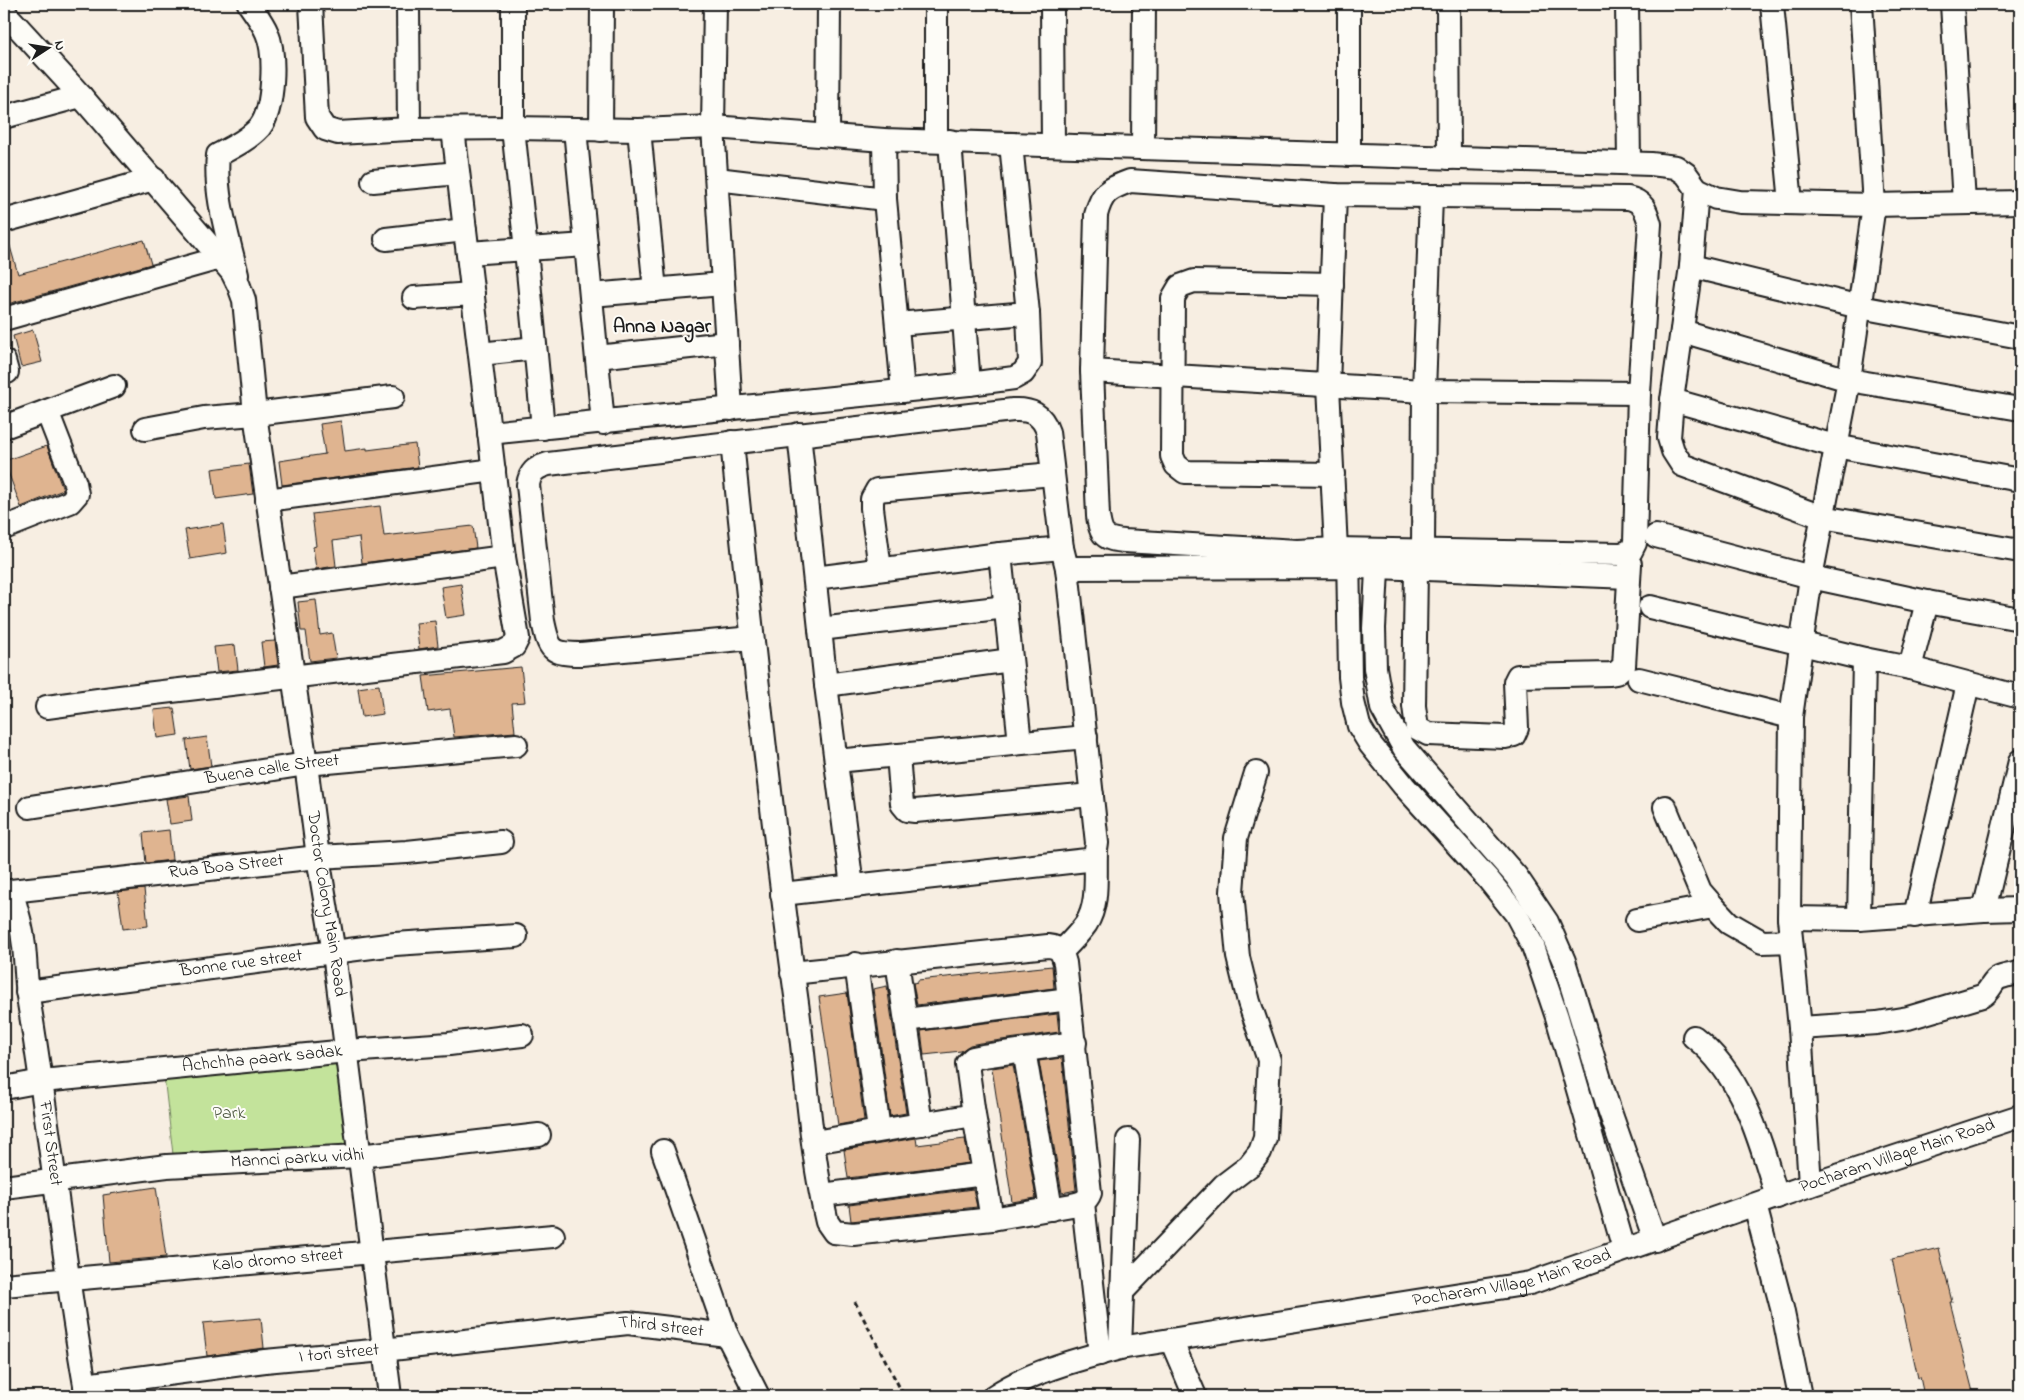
<svg xmlns="http://www.w3.org/2000/svg" width="2024" height="1400" font-family="'Indie Flower',sans-serif">
  <style>
    .green { fill: #c3e39b; stroke: #70805c }
    .building { fill: #dfb490; stroke: #1c1c1c }
    .lines { fill: none; stroke-linecap: round; stroke-linejoin: round }
    .minor-casing { stroke: #1c1c1c; stroke-width: 26 }
    .path { stroke: #1c1c1c; stroke-width: 3; stroke-dasharray: 5 4; stroke-linecap: butt }
    .minor { stroke: #fdfcf7; stroke-width: 22 }
    .labels { text-anchor: middle; dominant-baseline: central; stroke-width: 4; stroke-linejoin: round; paint-order: stroke }
    .street-label { font-size: 18px; fill: #1c1c1c; stroke: #fdfcf7 }
    .park-label { font-size: 18px; fill: #4e5842; stroke: #fdfcf7 }
    .quarter-label { font-size: 20px; font-weight: bold; fill: #1c1c1c; stroke: #fdfcf7 }
  </style>
  <rect width="100%" height="100%" fill="#f7eee2"/>
  <filter id="ink" filterUnits="userSpaceOnUse"><feTurbulence type="fractalNoise" baseFrequency=".02" numOctaves="2"/><feDisplacementMap in="SourceGraphic" scale="10" xChannelSelector="R" yChannelSelector="G"/><feConvolveMatrix kernelMatrix="1 2 1 2 8 2 1 2 1" color-interpolation-filters="sRGB"/></filter>
  <g filter="url(#ink)">
    <path class="green" d="M 342,1061 L 352,1147 L 174,1163 L 164,1076 Z"/>
    <path class="building" d="M 7,236 L 18,274 L 144,240 L 151,264 L 4,305 L 4,237 Z
      M 33,330 L 42,362 L 21,367 L 13,336 Z
      M 341,421 L 345,451 L 367,448 L 367,450 L 415,444 L 418,467 L 282,485 L 279,461 L 325,454 L 320,424 Z
      M 47,446 L 63,490 L 21,507 L 4,461 Z
      M 249,464 L 253,494 L 216,499 L 212,469 Z
      M 380,506 L 384,536 L 473,526 L 476,548 L 362,563 L 359,537 L 333,541 L 336,566 L 316,569 L 313,547 L 316,546 L 312,514 Z
      M 223,524 L 227,553 L 190,559 L 185,530 Z
      M 461,584 L 466,615 L 446,618 L 441,587 Z
      M 316,600 L 320,635 L 332,633 L 336,658 L 310,661 L 306,631 L 301,631 L 298,602 Z
      M 435,621 L 438,646 L 419,649 L 416,623 Z
      M 275,641 L 278,665 L 264,667 L 261,642 Z
      M 235,645 L 238,670 L 217,672 L 214,647 Z
      M 521,667 L 525,702 L 512,703 L 515,732 L 454,737 L 450,709 L 428,712 L 423,676 Z
      M 379,685 L 383,714 L 362,717 L 358,688 Z
      M 174,708 L 178,735 L 157,738 L 154,710 Z
      M 207,737 L 211,766 L 190,769 L 186,740 Z
      M 189,796 L 192,821 L 170,824 L 166,799 Z
      M 169,830 L 172,860 L 146,863 L 143,833 Z
      M 144,889 L 148,926 L 123,929 L 118,892 Z
      M 1052,966 L 1054,988 L 917,1005 L 913,983 L 918,982 L 918,980 Z
      M 887,986 L 906,1113 L 890,1116 L 873,989 Z
      M 847,993 L 864,1120 L 838,1125 L 819,997 Z
      M 1057,1014 L 1059,1032 L 980,1043 L 970,1045 L 961,1051 L 924,1055 L 921,1031 Z
      M 1062,1058 L 1076,1190 L 1062,1193 L 1039,1061 Z
      M 1013,1065 L 1036,1198 L 1012,1202 L 992,1068 Z
      M 916,1138 L 917,1145 L 965,1139 L 969,1163 L 848,1178 L 844,1150 Z
      M 156,1187 L 166,1257 L 109,1262 L 103,1195 Z
      M 973,1189 L 977,1207 L 851,1221 L 849,1205 Z
      M 1939,1248 L 1952,1302 L 1950,1302 L 1974,1396 L 1924,1396 L 1920,1377 L 1918,1378 L 1892,1259 Z
      M 261,1318 L 264,1348 L 207,1356 L 203,1323 Z"/>
    <g class="lines">
      <g class="minor-casing">
        <g id="minor">
          <path d="M 311,4 L 317,117 L 325,129 L 338,133 L 409,129 L 513,128 L 639,130 L 713,127 L 884,140 L 1651,164 L 1676,167 L 1686,174 L 1697,189 L 1716,198 L 1740,202 L 1874,205 L 2020,202"/>
          <path d="M 408,4 L 409,129"/>
          <path d="M 513,4 L 513,128 L 526,250 L 543,428"/>
          <path d="M 715,4 L 713,127 L 731,409"/>
          <path d="M 1052,4 L 1053,145"/>
          <path d="M 1349,4 L 1349,155"/>
          <path d="M 1448,4 L 1449,158"/>
          <path d="M 1627,4 L 1629,163"/>
          <path d="M 1772,4 L 1791,203"/>
          <path d="M 1952,4 L 1964,203"/>
          <path id="s1" d="M 4,12 L 81,96 L 232,272 L 239,286 L 244,300 L 255,414 L 306,764 L 318,857 L 334,953 L 390,1396"/>
          <path d="M 4,117 L 81,96"/>
          <path d="M 575,129 L 603,423"/>
          <path d="M 601,130 L 602,4"/>
          <path d="M 639,130 L 655,290"/>
          <path d="M 828,135 L 829,4"/>
          <path d="M 884,140 L 885,199 L 903,391"/>
          <path d="M 936,141 L 936,4"/>
          <path d="M 950,141 L 969,384"/>
          <path d="M 1143,148 L 1144,4"/>
          <path d="M 717,179 L 885,199"/>
          <path d="M 373,181 L 458,173"/>
          <path d="M 1130,181 L 1335,195 L 1628,198 C 1643,201 1646,210 1650,224 L 1639,393 L 1635,543 L 1631,551 L 1621,554 L 1336,549 L 1297,551 L 1124,541 C 1104,539 1101,536 1098,516 L 1092,371 L 1096,215 C 1102,192 1108,189 1130,181 Z"/>
          <path d="M 1697,189 L 1691,266 L 1672,400 L 1669,438 L 1673,451 L 1682,465 L 1822,517 L 2020,551"/>
          <path d="M 1335,195 L 1328,386 L 1336,549"/>
          <path d="M 4,221 L 154,179"/>
          <path d="M 386,239 L 465,230"/>
          <path d="M 468,253 L 586,245"/>
          <path d="M 1691,266 L 1860,307 L 2020,337"/>
          <path d="M 237,275 C 228,236 214,195 218,155 C 233,147 249,139 260,127 C 274,109 276,54 267,33 C 263,23 255,13 249,4"/>
          <path d="M 1332,284 L 1194,281 L 1180,286 L 1173,298 L 1172,456 L 1176,465 L 1185,472 L 1333,474"/>
          <path d="M 591,295 L 723,284"/>
          <path d="M 414,298 L 473,294"/>
          <path d="M 4,319 L 220,258"/>
          <path d="M 897,324 L 1028,313"/>
          <path d="M 1682,331 L 1849,380 L 2020,409"/>
          <path d="M 480,354 L 535,348"/>
          <path d="M 597,357 L 727,343"/>
          <path d="M 4,361 L 7,372"/>
          <path d="M 1092,371 L 1424,391 L 1639,393"/>
          <path d="M 1672,400 L 1835,446 L 2020,480"/>
          <path d="M 4,427 L 114,386"/>
          <path d="M 145,429 L 204,418 L 255,414 L 393,397"/>
          <path d="M 489,433 L 969,384 L 1014,378 L 1023,373 L 1030,363 L 1028,313 L 1011,144"/>
          <path d="M 799,434 L 826,685 L 852,886"/>
          <path d="M 732,442 C 751,629 771,817 797,1003 C 807,1075 810,1151 827,1222 L 834,1232 L 853,1234 L 992,1219 L 1072,1205 C 1080,1203 1087,1202 1090,1193 L 1065,963 C 1062,952 1060,947 1048,946 L 792,973"/>
          <path d="M 267,500 L 494,470"/>
          <path d="M 4,528 L 70,502 L 77,494 L 75,483 L 47,411"/>
          <path d="M 1656,536 L 1811,577 L 1927,602 L 2020,619"/>
          <path d="M 1348,550 L 1350,677 L 1353,702 L 1359,726 L 1370,744 L 1404,786 L 1488,879 L 1516,914 L 1533,946 L 1557,1017 L 1624,1249"/>
          <path d="M 1423,550 L 1424,391 L 1431,197"/>
          <path d="M 1378,551 L 1374,628 L 1375,668 L 1382,708 L 1404,748 L 1516,876 L 1547,922 L 1564,961 L 1608,1106 L 1655,1240"/>
          <path d="M 1000,554 L 1020,743"/>
          <path d="M 1067,568 L 1377,567 L 1629,577"/>
          <path d="M 880,569 L 872,508 L 872,499 L 877,490 L 1053,474"/>
          <path d="M 1416,569 L 1414,706 L 1417,728 L 1428,734 L 1505,737 L 1514,735 L 1517,728 L 1515,682 L 1518,676 L 1610,674 L 1616,673 L 1624,666 L 1630,564"/>
          <path d="M 815,578 L 1000,554 L 1062,548"/>
          <path d="M 280,587 L 504,557"/>
          <path d="M 1650,607 L 1864,659 L 1910,668 L 2020,697"/>
          <path d="M 820,629 L 1006,607"/>
          <path d="M 752,638 L 581,654 C 551,654 549,650 543,621 L 528,485 C 530,472 535,468 548,464 L 1013,410 C 1031,409 1042,414 1048,432 L 1062,548 L 1067,568 L 1097,843 C 1096,851 1096,857 1087,860 L 782,894"/>
          <path d="M 1910,668 L 1927,602"/>
          <path d="M 1639,679 L 1791,717"/>
          <path d="M 826,685 L 1011,660"/>
          <path d="M 47,707 L 120,697 L 503,652 L 514,646 L 518,638 L 504,557 L 453,129"/>
          <path d="M 898,755 L 902,804 L 907,810 L 915,811 L 1092,795"/>
          <path d="M 836,761 L 1086,737"/>
          <path id="s2" d="M 30,807 L 306,764 L 516,745"/>
          <path d="M 1665,807 L 1700,891 L 1713,906 L 1729,923 L 1762,942 L 1791,941"/>
          <path id="s3" d="M 11,891 C 17,909 22,927 24,946 C 26,965 26,984 29,1003 C 51,1134 63,1266 87,1396"/>
          <path id="s4" d="M 4,894 L 11,891 L 318,857 L 407,852 L 501,842"/>
          <path d="M 1984,910 L 2020,761"/>
          <path d="M 1915,916 L 1968,684"/>
          <path d="M 1789,918 L 1859,919 L 1984,910 L 2020,909"/>
          <path d="M 1859,919 L 1864,659"/>
          <path d="M 1637,920 L 1713,906"/>
          <path d="M 1062,951 C 1070,943 1079,934 1086,924 C 1099,904 1095,877 1096,853"/>
          <path d="M 897,961 L 921,1124"/>
          <path d="M 856,964 L 879,1130"/>
          <path id="s5" d="M 27,992 L 395,944 L 516,936"/>
          <path d="M 906,1020 L 1069,999"/>
          <path d="M 1800,1028 L 1877,1023 L 1908,1018 L 1982,996 C 1990,992 1992,981 1999,978 C 2006,975 2014,975 2020,972"/>
          <path d="M 1694,1037 C 1743,1075 1760,1140 1777,1197"/>
          <path d="M 1024,1050 L 1051,1209"/>
          <path id="s6" d="M 4,1088 L 42,1081 L 347,1051 L 449,1044 L 522,1035"/>
          <path d="M 814,1142 L 974,1115"/>
          <path d="M 663,1151 L 727,1335 L 758,1396"/>
          <path d="M 1810,1185 L 1800,1028 L 1789,918 L 1791,717 L 1811,577 L 1849,380 L 1874,205 L 1861,4"/>
          <path id="s7" d="M 4,1187 L 167,1166 L 359,1156 L 539,1135"/>
          <path d="M 822,1195 L 984,1174"/>
          <path d="M 1083,1203 L 1100,1354"/>
          <path d="M 1755,1205 L 1782,1308 L 1800,1396"/>
          <path d="M 992,1219 L 974,1115 L 967,1064 L 973,1058 L 983,1056 L 1075,1043"/>
          <path id="s8" d="M 4,1285 L 553,1236"/>
          <path d="M 1122,1292 L 1224,1185 L 1249,1166 L 1260,1152 L 1265,1138 L 1269,1060 L 1249,1002 L 1238,957 L 1232,892 L 1236,838 L 1256,773"/>
          <path d="M 1171,1340 L 1195,1396"/>
          <path d="M 1120,1348 L 1128,1140"/>
          <path id="s9" d="M 85,1385 L 265,1361 L 383,1350 L 628,1323 L 727,1335"/>
          <path id="s10" d="M 994,1396 C 1032,1371 1076,1360 1120,1348 L 1530,1283 L 1810,1185 L 2020,1116"/>
        </g>
      </g>
      <path class="path" d="M 855,1302 L 904,1396"/>
      <use href="#minor" class="minor"/>
    </g>
  </g>
  <g class="labels">
    <g class="street-label">
      <text stroke="none"><textPath href="#s2" startOffset="245">Buena calle Street</textPath></text>
      <text stroke="none"><textPath href="#s4" startOffset="224">Rua Boa Street</textPath></text>
      <text stroke="none"><textPath href="#s1" startOffset="986">Doctor Colony Main Road</textPath></text>
      <text stroke="none"><textPath href="#s5" startOffset="216">Bonne rue street</textPath></text>
      <text stroke="none"><textPath href="#s6" startOffset="260">Achchha paark sadak</textPath></text>
      <text stroke="none"><textPath href="#s3" startOffset="256">First Street</textPath></text>
      <text stroke="none"><textPath href="#s10" startOffset="939">Pocharam Village Main Road</textPath></text>
      <text stroke="none"><textPath href="#s7" startOffset="295">Mannci parku vidhi</textPath></text>
      <text stroke="none"><textPath href="#s8" startOffset="275">Kalo dromo street</textPath></text>
      <text stroke="none"><textPath href="#s10" startOffset="534">Pocharam Village Main Road</textPath></text>
      <text stroke="none"><textPath href="#s9" startOffset="580">Third street</textPath></text>
      <text stroke="none"><textPath href="#s9" startOffset="256">I tori street</textPath></text>
    </g>
    <g class="park-label">
      <text x="229" y="1114">Park</text>
    </g>
    <g class="quarter-label">
      <text x="662" y="327">Anna Nagar</text>
    </g>
  </g>
  <rect width="2024" height="1400" fill="none" stroke="#fdfcf7" stroke-width="20"/>
  <rect x="10" y="10" width="2004" height="1380" fill="none" stroke="#1c1c1c" stroke-width="2" filter="url(#ink)"/>
  <g transform="translate(48 48) rotate(78)" stroke="#fdfcf7" stroke-width="4" paint-order="stroke">
  <path d="M0-4L9 19L0 12L-9 19Z" fill="#1c1c1c"/>
  <text y="-8" font-size="14" font-weight="bold" text-anchor="middle" fill="#1c1c1c">N</text>
  </g>
</svg>
